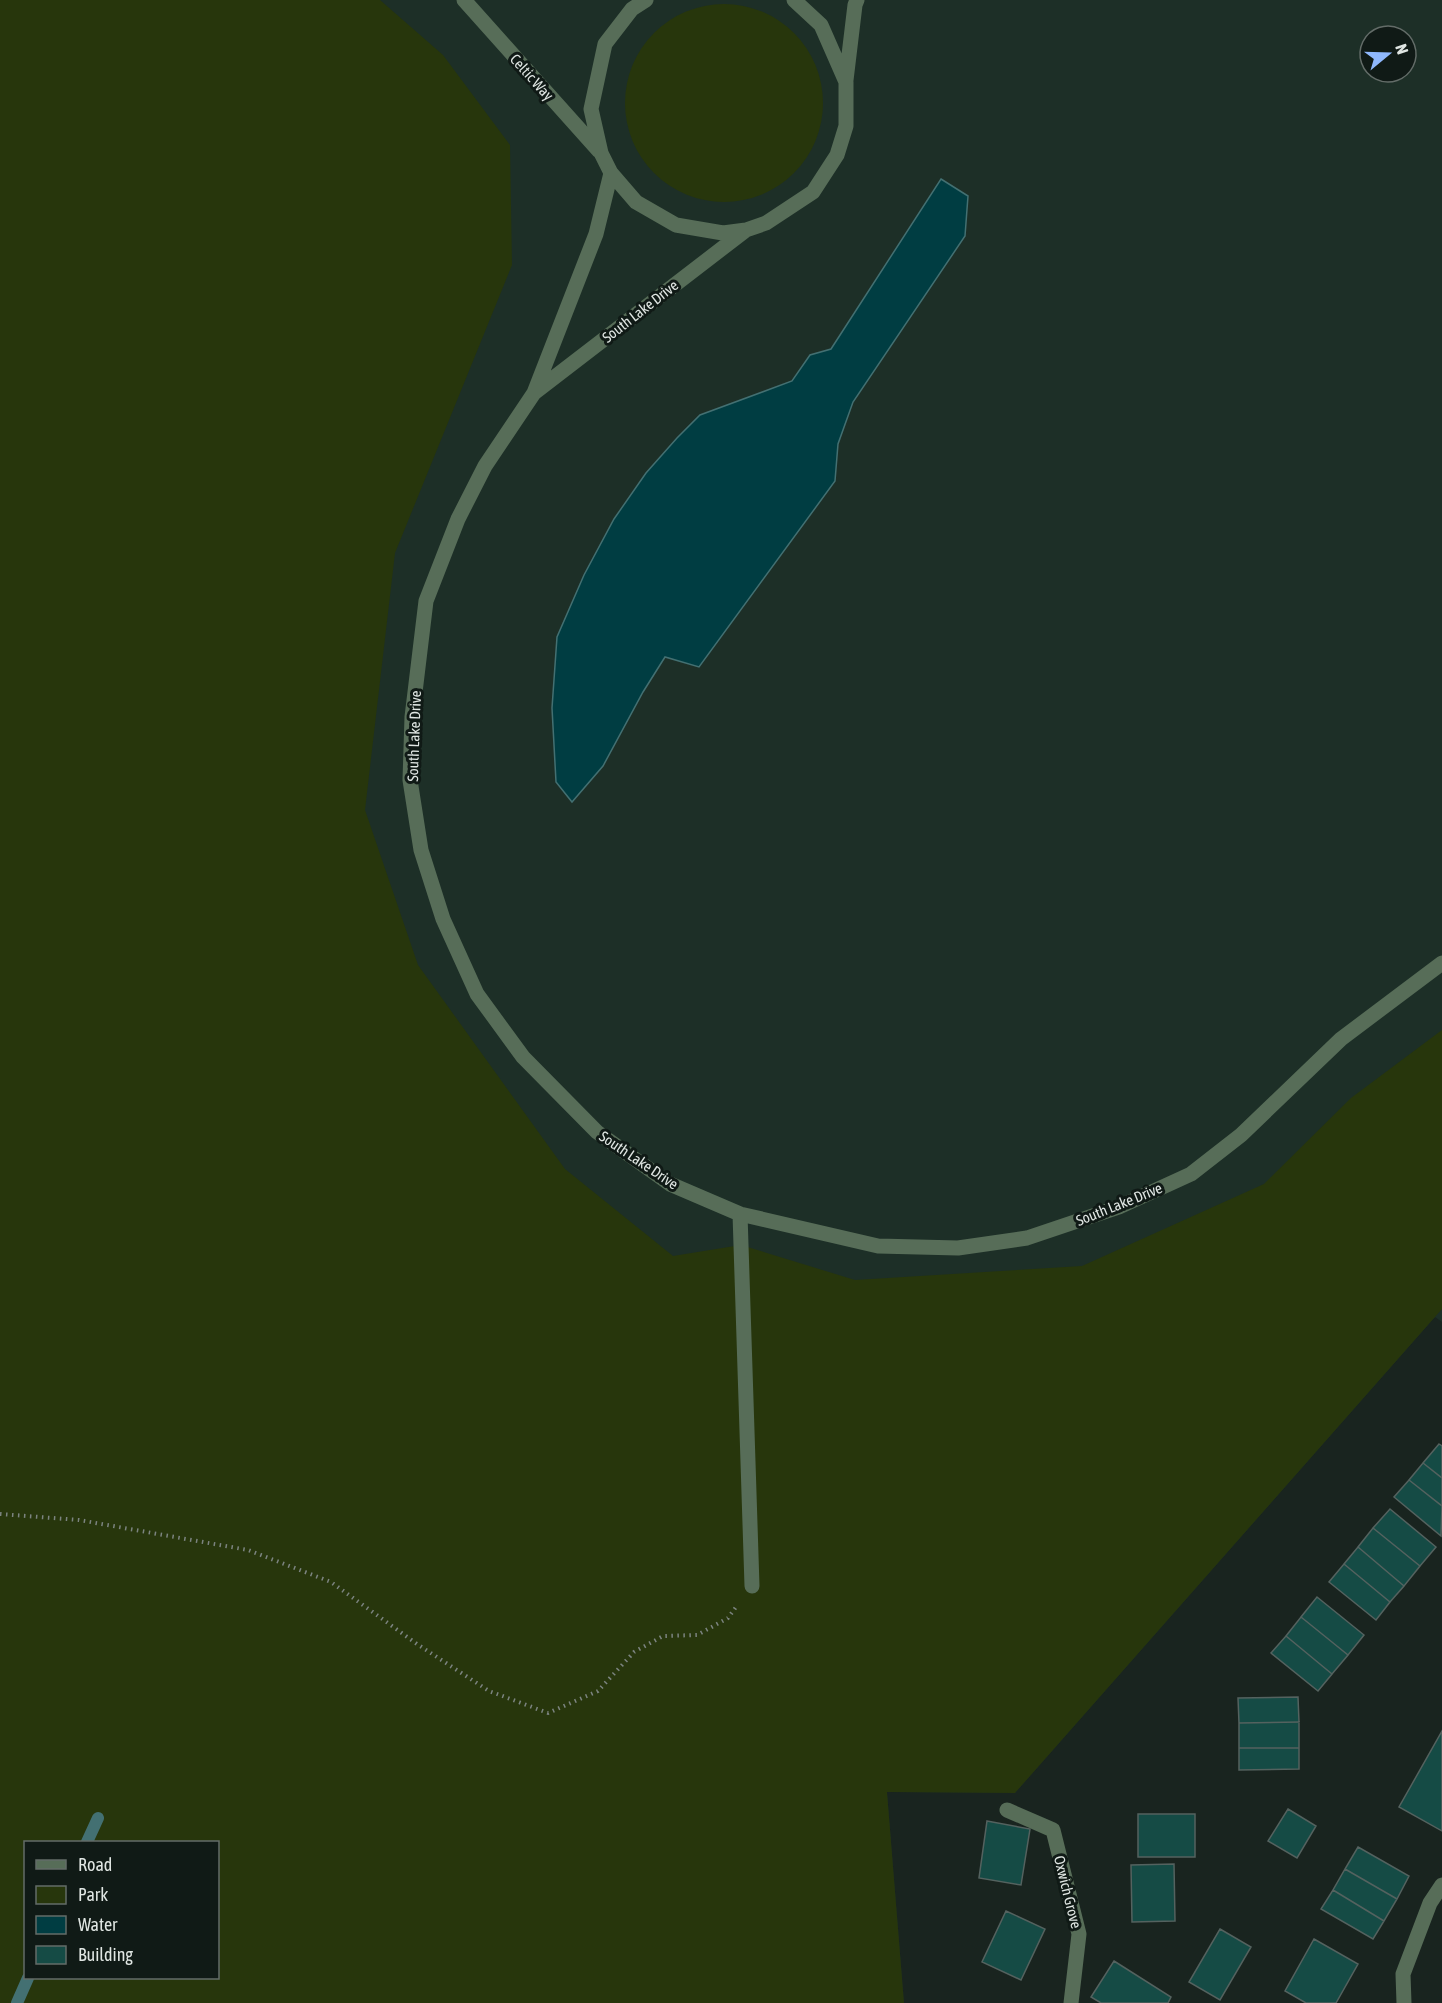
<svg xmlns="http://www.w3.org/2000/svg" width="1442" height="2003" font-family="'Asap Condensed',sans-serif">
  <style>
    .built { fill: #1d2f27; fill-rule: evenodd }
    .green { fill: #27360c; fill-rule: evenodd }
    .water { fill: #003d42; stroke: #437072; stroke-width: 1.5 }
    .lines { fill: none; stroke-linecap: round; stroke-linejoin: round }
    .stream { stroke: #437072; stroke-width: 12 }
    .building { fill: #154b45; stroke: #54625f; stroke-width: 1.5 }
    .path { stroke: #7c8480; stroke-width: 4; stroke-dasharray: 1.5 4.5; stroke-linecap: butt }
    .minor { stroke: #576d58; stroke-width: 15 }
    .labels { text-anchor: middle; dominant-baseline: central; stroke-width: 6; stroke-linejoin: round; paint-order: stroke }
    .street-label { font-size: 15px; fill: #e0e6e3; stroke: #101a16 }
  </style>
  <rect width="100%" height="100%" fill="#19241f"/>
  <path class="built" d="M 0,0 L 1442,0 L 1442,1322 L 1435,1317 L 1015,1793 L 887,1792 L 904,2003 L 0,2003 ZM 1370,36 L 1406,36 L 1406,72 L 1370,72 ZM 26,1842 L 218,1842 L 218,1978 L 26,1978 Z"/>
  <path class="green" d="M 0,0 L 380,0 L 443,55 L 510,145 L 512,265 L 395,553 L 365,810 L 418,965 L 565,1169 L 673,1256 L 741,1245 L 855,1280 L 1082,1266 L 1264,1184 L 1351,1098 L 1442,1030 L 1442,1309 L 1015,1793 L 887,1792 L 904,2003 L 0,2003 ZM 26,1842 L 218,1842 L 218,1978 L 26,1978 Z
    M625 103a99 99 0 1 1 198 0a99 99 0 1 1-198 0Z"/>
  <path class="water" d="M 941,179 L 968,196 L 965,236 L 853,402 L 838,444 L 835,481 L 699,667 L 665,657 L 643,692 L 603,766 L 572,802 L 556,782 L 552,708 L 557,637 L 584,575 L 614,519 L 646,473 L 677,438 L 700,415 L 792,381 L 810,355 L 831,349 Z"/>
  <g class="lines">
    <path class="stream" d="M 87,1842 L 98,1818
      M 17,2003 L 28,1978"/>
  </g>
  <path class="building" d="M 1439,1444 L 1442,1446 L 1442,1478 L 1423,1463 Z
    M 1423,1463 L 1442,1478 L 1442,1506 L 1409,1480 Z
    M 1409,1480 L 1442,1506 L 1441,1536 L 1394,1497 Z
    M 1390,1509 L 1436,1547 L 1420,1566 L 1373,1528 Z
    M 1373,1528 L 1420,1566 L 1404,1586 L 1358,1547 Z
    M 1358,1547 L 1404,1586 L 1390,1602 L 1344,1564 Z
    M 1344,1564 L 1390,1602 L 1376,1620 L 1329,1582 Z
    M 1317,1597 L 1364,1635 L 1348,1655 L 1301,1617 Z
    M 1301,1617 L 1348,1655 L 1332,1674 L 1286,1636 Z
    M 1286,1636 L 1332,1674 L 1318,1691 L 1271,1653 Z
    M 1298,1697 L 1299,1722 L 1239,1723 L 1238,1698 Z
    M 1299,1722 L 1299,1748 L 1239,1748 L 1239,1723 Z
    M 1442,1731 L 1442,1831 L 1399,1807 Z
    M 1239,1748 L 1299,1748 L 1299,1769 L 1239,1770 Z
    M 1288,1809 L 1316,1826 L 1297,1858 L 1268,1841 Z
    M 1138,1814 L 1195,1814 L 1195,1857 L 1138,1857 Z
    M 987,1821 L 1030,1829 L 1021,1885 L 979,1878 Z
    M 1358,1847 L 1409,1876 L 1397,1899 L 1345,1869 Z
    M 1174,1864 L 1175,1921 L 1132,1922 L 1131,1865 Z
    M 1345,1869 L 1397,1899 L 1384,1921 L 1333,1890 Z
    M 1333,1890 L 1384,1921 L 1373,1939 L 1321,1909 Z
    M 1006,1911 L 1045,1929 L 1021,1980 L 982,1962 Z
    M 1220,1929 L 1251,1947 L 1220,2000 L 1189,1982 Z
    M 1314,1939 L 1358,1964 L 1336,2003 L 1306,2003 L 1285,1991 Z
    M 1114,1961 L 1171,1997 L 1168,2003 L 1101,2003 L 1091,1997 Z"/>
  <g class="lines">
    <path class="path" d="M 0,1514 L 79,1520 L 248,1550 L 331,1582 L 417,1644 L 489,1691 L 548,1713 L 598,1691 L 634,1652 L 663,1636 L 697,1635 L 728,1618 L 736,1607"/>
    <path class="minor" d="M 464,0 L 599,151
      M 646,0 L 632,9 L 605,44 L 591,109 L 601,153 L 611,173 L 636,202 L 676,225 L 723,233 L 746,230 L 766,223 L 813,192 L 837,155 L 846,126 L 846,82 L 821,25 L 794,0
      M 846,80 L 855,5 L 857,0
      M 611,173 L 596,234 L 534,393 L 485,466 L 458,519 L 426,601 L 412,717 L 410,780 L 421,850 L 443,919 L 477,994 L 523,1057 L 597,1132 L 670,1184 L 740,1214 L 878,1246 L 958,1248 L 1027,1238 L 1119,1207 L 1191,1174 L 1241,1135 L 1341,1039 L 1442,963
      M 534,393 L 746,230
      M 740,1214 L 752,1586
      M 1007,1810 L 1053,1830 L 1079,1934 L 1071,2003
      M 1404,2003 L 1403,1974 L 1430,1903 L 1442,1885"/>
  </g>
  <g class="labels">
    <g class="street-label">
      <text transform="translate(532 77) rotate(48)">Celtic Way</text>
      <text transform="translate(640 311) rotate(-38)">South Lake Drive</text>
      <text transform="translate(414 736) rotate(-88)">South Lake Drive</text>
      <text transform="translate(639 1160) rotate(34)">South Lake Drive</text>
      <text transform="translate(1119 1204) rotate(-22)">South Lake Drive</text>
      <text transform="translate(1068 1892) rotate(76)">Oxwich Grove</text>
    </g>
  </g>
  <rect x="24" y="1841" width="195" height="138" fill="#101a16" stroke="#636c68" stroke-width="1.5"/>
  <rect x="36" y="1860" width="30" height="9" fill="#576d58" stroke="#636c68" stroke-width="1.5"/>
  <text x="78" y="1871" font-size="18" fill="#e0e6e3">Road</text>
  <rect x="36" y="1886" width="30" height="18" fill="#27360c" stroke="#636c68" stroke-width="1.5"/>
  <text x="78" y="1901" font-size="18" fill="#e0e6e3">Park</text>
  <rect x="36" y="1916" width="30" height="18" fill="#003d42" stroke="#636c68" stroke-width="1.5"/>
  <text x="78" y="1931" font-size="18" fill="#e0e6e3">Water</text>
  <rect x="36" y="1946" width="30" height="18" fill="#154b45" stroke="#636c68" stroke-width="1.5"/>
  <text x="78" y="1961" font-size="18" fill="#e0e6e3">Building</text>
  <g transform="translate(1388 54) rotate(71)"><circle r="28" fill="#101a16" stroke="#636c68" stroke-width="1.5"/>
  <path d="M0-4.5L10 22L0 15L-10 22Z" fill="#8fb8fd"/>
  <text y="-9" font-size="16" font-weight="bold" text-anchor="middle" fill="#e0e6e3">N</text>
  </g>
</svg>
